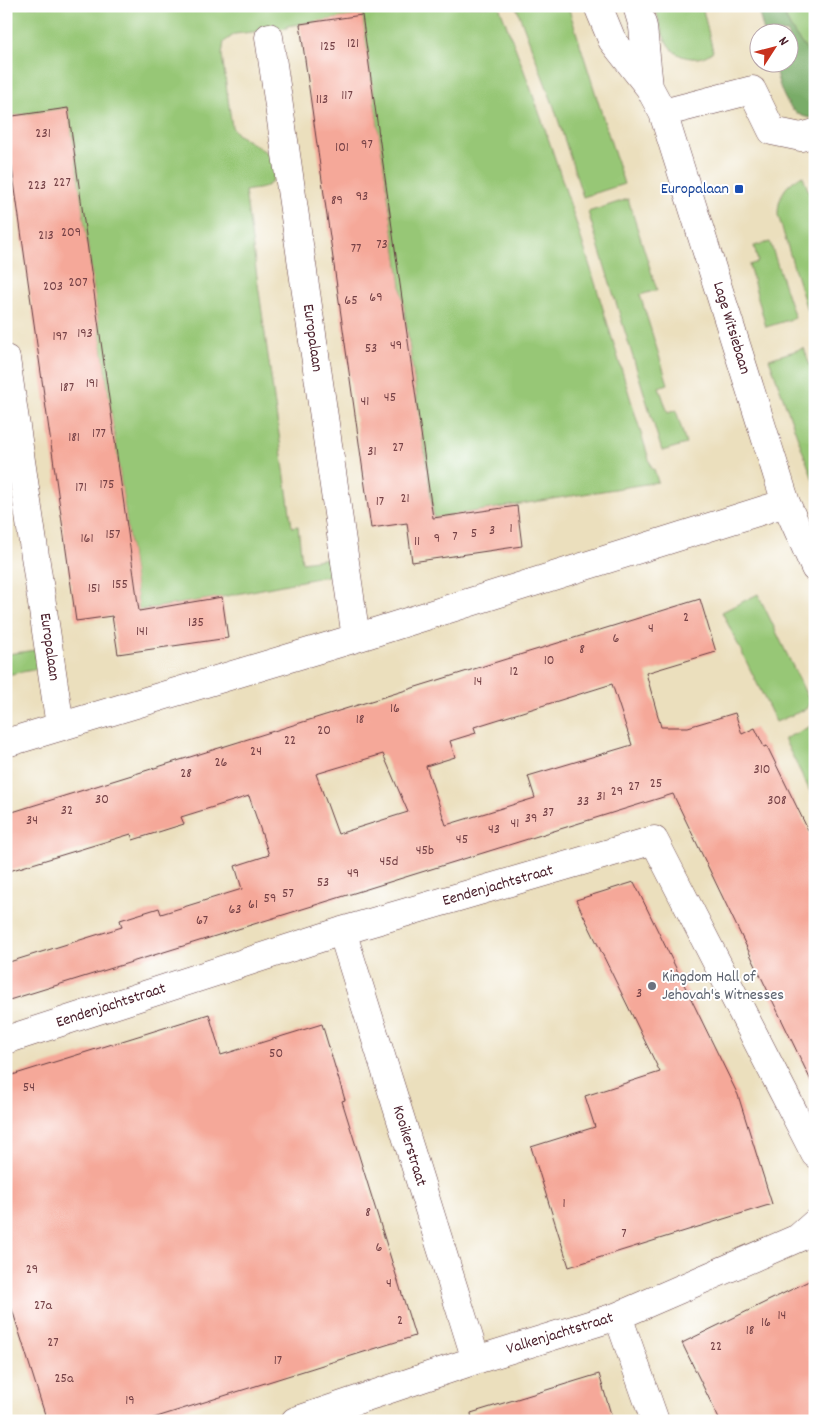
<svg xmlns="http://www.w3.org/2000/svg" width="821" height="1427" font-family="Dekko,sans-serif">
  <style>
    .green { fill: #97c776; stroke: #707350 }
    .forest { fill: #79ac67; stroke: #626649 }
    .building { fill: #f5a899; fill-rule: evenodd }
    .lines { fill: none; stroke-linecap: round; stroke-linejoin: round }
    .minor-casing { stroke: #623c41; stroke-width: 29 }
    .minor { stroke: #fff; stroke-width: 28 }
    .transit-dot { fill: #1a4fb4; stroke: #fff; stroke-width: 2 }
    .worship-dot { fill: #6b7280; stroke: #fff; stroke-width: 2 }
    .labels { text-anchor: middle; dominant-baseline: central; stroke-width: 4; stroke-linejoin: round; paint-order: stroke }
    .number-label { font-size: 14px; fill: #754146 }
    .transit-label { font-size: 16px; fill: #164399; stroke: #fff; text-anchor: end }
    .street-label { font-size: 16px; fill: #4a1f2b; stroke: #fff }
    .worship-label { font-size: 16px; fill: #5b616d; stroke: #fff; text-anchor: start }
  </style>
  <rect width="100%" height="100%" fill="#fff"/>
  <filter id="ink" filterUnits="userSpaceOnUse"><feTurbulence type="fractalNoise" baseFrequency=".02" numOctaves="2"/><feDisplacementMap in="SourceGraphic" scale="10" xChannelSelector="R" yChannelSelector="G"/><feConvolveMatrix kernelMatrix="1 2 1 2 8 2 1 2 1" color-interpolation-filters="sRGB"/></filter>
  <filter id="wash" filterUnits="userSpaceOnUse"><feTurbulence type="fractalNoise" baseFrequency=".0096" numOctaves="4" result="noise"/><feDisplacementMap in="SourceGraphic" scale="20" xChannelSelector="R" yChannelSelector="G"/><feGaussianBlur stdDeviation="1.12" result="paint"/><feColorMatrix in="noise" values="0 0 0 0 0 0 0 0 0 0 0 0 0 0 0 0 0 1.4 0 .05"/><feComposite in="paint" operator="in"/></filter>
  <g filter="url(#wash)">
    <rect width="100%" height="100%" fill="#ebdfbd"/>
    <path class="green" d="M 6,6 L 499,6 C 560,157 604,314 652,469 L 654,469 L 658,482 L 434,518 L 362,15 L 287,26 L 287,28 L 235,34 L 224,42 L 222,55 L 232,127 L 237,134 L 266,152 L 270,156 L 275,175 C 268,191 259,188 245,191 L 292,527 L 298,526 L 302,562 L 329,558 L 332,575 L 222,597 L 139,610 L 68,108 L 6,117 Z
      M 516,6 L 568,6 L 624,184 L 583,197 L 554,107 Z
      M 655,6 L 702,6 L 713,51 C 707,56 700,59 691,58 C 664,56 661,27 655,6 Z
      M 781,6 L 815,6 L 815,58 C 799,43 788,27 781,6 Z
      M 803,176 L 815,209 L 815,307 L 807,310 L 778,215 C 778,197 785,183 803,176 Z
      M 628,199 L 657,290 L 640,295 L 668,384 L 659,387 L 668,413 L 676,410 L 686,444 L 662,451 L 588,212 Z
      M 770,242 L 795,318 L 766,327 L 749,265 L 758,262 L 754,246 Z
      M 804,348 L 815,381 L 815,485 L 769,359 Z
      M 758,594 L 810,702 L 806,709 L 776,722 L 722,612 Z
      M 6,643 L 8,654 L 35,650 L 38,669 L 6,675 Z
      M 813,725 L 815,725 L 815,801 L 784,739 Z"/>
    <path class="forest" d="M 757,6 L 781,6 C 788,27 799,43 815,58 L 815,118 C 785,119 780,85 773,63 L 788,62 L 788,32 L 764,32 Z"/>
    <g id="blocks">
      <path class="building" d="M 362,15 L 433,518 L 517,506 L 522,546 L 412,562 L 407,523 L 371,528 L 300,24 Z
        M 68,108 L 139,611 L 222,597 L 228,638 L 118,654 L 112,616 L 76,621 L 6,125 L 6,117 Z
        M 700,599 L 716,652 L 646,673 L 661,727 L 688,727 L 735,713 L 742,734 L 755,728 L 764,747 L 767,746 L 815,844 L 815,1089 L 673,794 L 6,1001 L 6,963 L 122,927 L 120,920 L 159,908 L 161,914 L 242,889 L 235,866 L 269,855 L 249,796 L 181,817 L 184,824 L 133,840 L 131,834 L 6,872 L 6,814 ZM 612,684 L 632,745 L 528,776 L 535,798 L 446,825 L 426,766 L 455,757 L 450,741 L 476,733 L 474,727 ZM 383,754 L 408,812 L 338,834 L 316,774 Z
        M 634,882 L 738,1095 L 772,1204 L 569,1267 L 531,1147 L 595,1127 L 585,1096 L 660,1072 L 576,900 Z
        M 209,1014 L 221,1055 L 322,1024 L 345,1100 L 342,1101 L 415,1336 L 144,1421 L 47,1421 L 6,1290 L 6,1077 Z
        M 815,1278 L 815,1421 L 720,1421 L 682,1343 Z
        M 599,1374 L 613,1421 L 472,1421 L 471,1413 Z"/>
    </g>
  </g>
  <g filter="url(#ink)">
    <use href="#blocks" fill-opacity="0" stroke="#623c41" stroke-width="1"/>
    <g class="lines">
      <g class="minor-casing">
        <path id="minor" d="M 598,6 L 612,40 L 649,87 L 663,113 L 786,503 L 815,568
          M 637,6 L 643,27 L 649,87
          M 269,37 L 356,638
          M 663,113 L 752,90 L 772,131 L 801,137 L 815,133
          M 6,359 L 60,726
          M 6,743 L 356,638 L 786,503
          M 342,931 L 476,1360
          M 6,1040 L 342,931 L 654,840 L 815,1154
          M 618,1316 L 655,1421
          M 295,1421 L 476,1360 L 618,1316 L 798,1238 L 815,1223"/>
      </g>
      <use href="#minor" class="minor"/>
    </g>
  </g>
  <rect class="transit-dot" x="734" y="184" width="10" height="10" rx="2.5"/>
  <circle class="worship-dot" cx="652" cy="986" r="5"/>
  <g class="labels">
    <g class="number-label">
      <text x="353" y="44">121</text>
      <text x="328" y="47">125</text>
      <text x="347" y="96">117</text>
      <text x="322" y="100">113</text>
      <text x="43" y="134">231</text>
      <text x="367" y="145">97</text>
      <text x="342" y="148">101</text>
      <text x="62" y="183">227</text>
      <text x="37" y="186">223</text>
      <text x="362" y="197">93</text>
      <text x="337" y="201">89</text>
      <text x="71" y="233">209</text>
      <text x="46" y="236">213</text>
      <text x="382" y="245">73</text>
      <text x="356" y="249">77</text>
      <text x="78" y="283">207</text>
      <text x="53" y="287">203</text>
      <text x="376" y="298">69</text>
      <text x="351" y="301">65</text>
      <text x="85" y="334">193</text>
      <text x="60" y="337">197</text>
      <text x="396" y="346">49</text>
      <text x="371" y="349">53</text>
      <text x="92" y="384">191</text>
      <text x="67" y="388">187</text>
      <text x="390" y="398">45</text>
      <text x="365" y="402">41</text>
      <text x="99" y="434">177</text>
      <text x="74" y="438">181</text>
      <text x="398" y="448">27</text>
      <text x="372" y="452">31</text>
      <text x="107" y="485">175</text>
      <text x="81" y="488">171</text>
      <text x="405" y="499">21</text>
      <text x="380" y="502">17</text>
      <text x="511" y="529">1</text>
      <text x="492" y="531">3</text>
      <text x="474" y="534">5</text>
      <text x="113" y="535">157</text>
      <text x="455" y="537">7</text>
      <text x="87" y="539">161</text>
      <text x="437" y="539">9</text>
      <text x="417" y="542">11</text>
      <text x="120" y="585">155</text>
      <text x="94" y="589">151</text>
      <text x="686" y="618">2</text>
      <text x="196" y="623">135</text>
      <text x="651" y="629">4</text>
      <text x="142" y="632">141</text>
      <text x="616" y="639">6</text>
      <text x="582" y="650">8</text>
      <text x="549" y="661">10</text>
      <text x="514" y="672">12</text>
      <text x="478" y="682">14</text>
      <text x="395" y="709">16</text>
      <text x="360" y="720">18</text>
      <text x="324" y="731">20</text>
      <text x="290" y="741">22</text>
      <text x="256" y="752">24</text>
      <text x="221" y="763">26</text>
      <text x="762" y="770">310</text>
      <text x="186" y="774">28</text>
      <text x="656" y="784">25</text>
      <text x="634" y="787">27</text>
      <text x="617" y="792">29</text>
      <text x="601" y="797">31</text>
      <text x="102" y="800">30</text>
      <text x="777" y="801">308</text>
      <text x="583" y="802">33</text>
      <text x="67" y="811">32</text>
      <text x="548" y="813">37</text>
      <text x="531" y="819">39</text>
      <text x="32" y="821">34</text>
      <text x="515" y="824">41</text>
      <text x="494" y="830">43</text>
      <text x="462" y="840">45</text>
      <text x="425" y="851">45b</text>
      <text x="389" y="862">45d</text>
      <text x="353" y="874">49</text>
      <text x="323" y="883">53</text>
      <text x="288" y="894">57</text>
      <text x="270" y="899">59</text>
      <text x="253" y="905">61</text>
      <text x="235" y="910">63</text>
      <text x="202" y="921">67</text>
      <text x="639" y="994">3</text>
      <text x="276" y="1054">50</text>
      <text x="29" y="1088">54</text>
      <text x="564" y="1204">1</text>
      <text x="368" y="1213">8</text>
      <text x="624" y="1234">7</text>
      <text x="379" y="1248">6</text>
      <text x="32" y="1270">29</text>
      <text x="389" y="1284">4</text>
      <text x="43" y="1306">27a</text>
      <text x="782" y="1316">14</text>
      <text x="400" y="1321">2</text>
      <text x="766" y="1323">16</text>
      <text x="750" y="1331">18</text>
      <text x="53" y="1343">27</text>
      <text x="716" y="1347">22</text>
      <text x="278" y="1361">17</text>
      <text x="64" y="1379">25a</text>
      <text x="130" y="1401">19</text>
    </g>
    <g class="transit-label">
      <text x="729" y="189">Europalaan</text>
    </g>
    <g class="street-label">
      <text transform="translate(731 328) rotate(73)">Lage Witsiebaan</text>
      <text transform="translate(312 338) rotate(82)">Europalaan</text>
      <text transform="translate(49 647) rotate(82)">Europalaan</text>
      <text transform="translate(498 886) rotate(-16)">Eendenjachtstraat</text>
      <text transform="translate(111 1006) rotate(-18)">Eendenjachtstraat</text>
      <text transform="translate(409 1146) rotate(73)">Kooikerstraat</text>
      <text transform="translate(560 1334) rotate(-17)">Valkenjachtstraat</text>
    </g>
    <g class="worship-label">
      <text x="662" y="977">Kingdom Hall of<tspan x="662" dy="18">Jehovah's Witnesses</tspan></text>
    </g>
  </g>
  <rect width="821" height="1427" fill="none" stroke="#fff" stroke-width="25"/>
  <g transform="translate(774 48) rotate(54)"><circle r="24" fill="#ffffff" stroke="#b7a5aa"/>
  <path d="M0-4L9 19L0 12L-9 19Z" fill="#c8321e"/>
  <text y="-8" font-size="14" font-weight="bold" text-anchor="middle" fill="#4a1f2b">N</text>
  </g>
</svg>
